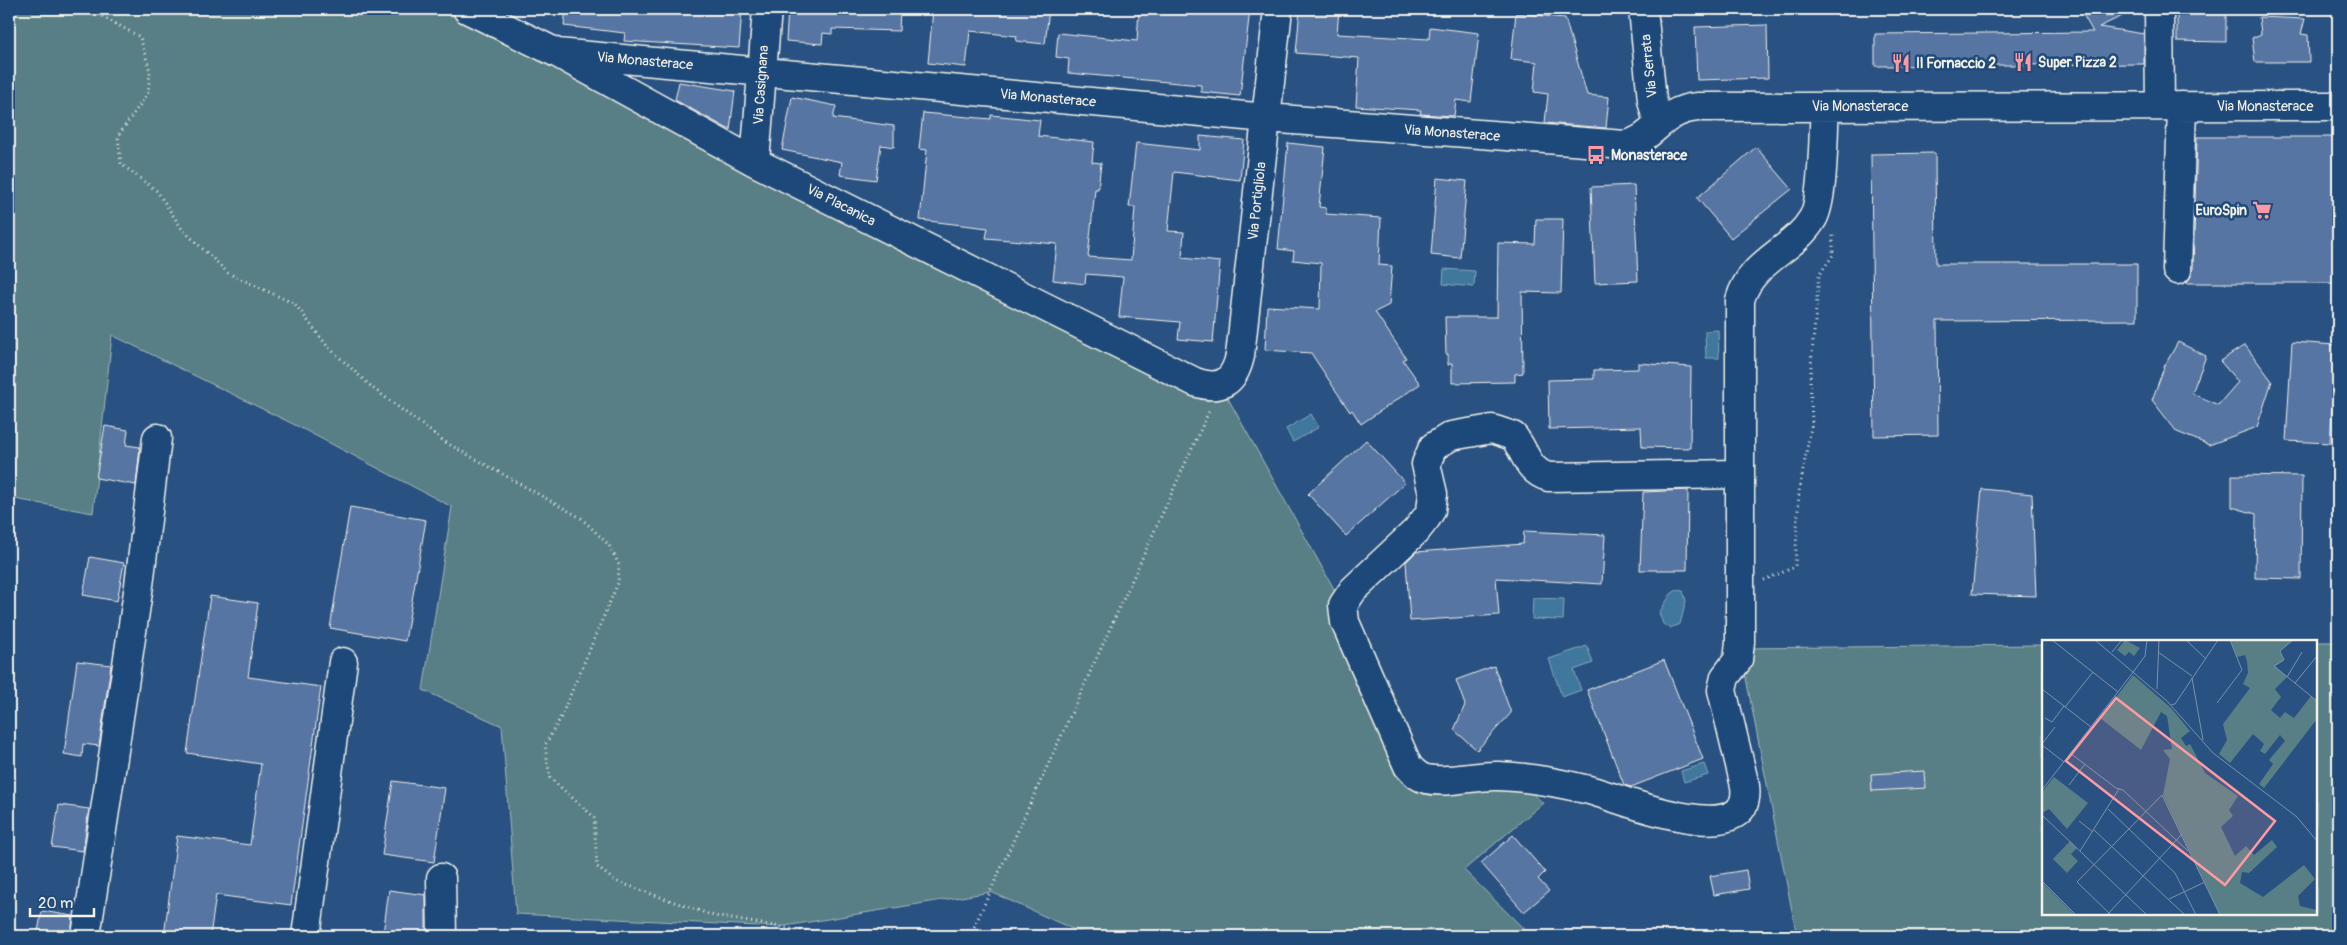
<svg xmlns="http://www.w3.org/2000/svg" width="2347" height="945" font-family="Pangolin,sans-serif">
  <style>
    .green { fill: #587f86; stroke: #a6b8b7 }
    .water { fill: #40779c; stroke: #88a8ba }
    .building { fill: #5674a3; stroke: #f4f1e8 }
    .lines { fill: none; stroke-linecap: round; stroke-linejoin: round }
    .minor-casing { stroke: #f4f1e8; stroke-width: 31 }
    .path { stroke: #f4f1e8; stroke-width: 3; stroke-dasharray: 1 4; stroke-linecap: butt }
    .minor { stroke: #1f4a7a; stroke-width: 28 }
    .labels { text-anchor: middle; dominant-baseline: central; stroke-width: 5; stroke-linejoin: round; paint-order: stroke }
    .street-label { font-size: 14px; fill: #f4f1e8; stroke: #1f4a7a }
    .poi-label { font-size: 14px; font-weight: bold; fill: #f4f1e8; stroke: #1f4a7a; text-anchor: start }
    .inset-road { fill: none; stroke: #7a92ab; stroke-width: 1 }
    .view { fill: #ff9aa2; fill-opacity: 0.15; stroke: #ff9aa2; stroke-width: 2.5 }
    .inset-edge { fill: none; stroke: #f4f1e8; stroke-width: 2.5 }
  </style>
  <rect width="100%" height="100%" fill="#295282"/>
  <filter id="ink" filterUnits="userSpaceOnUse"><feTurbulence type="fractalNoise" baseFrequency=".02" numOctaves="2"/><feDisplacementMap in="SourceGraphic" scale="10" xChannelSelector="R" yChannelSelector="G"/><feConvolveMatrix kernelMatrix="1 2 1 2 8 2 1 2 1" color-interpolation-filters="sRGB"/></filter>
  <g filter="url(#ink)">
    <path class="green" d="M 9,9 L 467,9 L 1220,384 L 1343,605 L 1408,766 L 1512,775 L 1543,803 L 1464,870 L 1531,936 L 1088,936 L 991,892 L 779,927 L 516,914 L 502,726 L 423,690 L 452,507 L 295,425 L 112,335 L 93,513 L 9,498 Z
      M 2316,642 L 2338,642 L 2338,936 L 1797,936 L 1740,648 L 2043,645 L 2043,914 L 2316,914 Z"/>
    <path class="water" d="M 1444,269 L 1475,271 L 1474,287 L 1443,284 Z
      M 1718,330 L 1719,358 L 1706,358 L 1705,331 Z
      M 1311,414 L 1319,427 L 1293,442 L 1286,429 Z
      M 1677,590 L 1683,591 L 1686,601 L 1680,624 L 1670,628 L 1663,624 L 1659,613 L 1671,594 Z
      M 1533,598 L 1564,599 L 1563,620 L 1532,619 Z
      M 1587,646 L 1593,663 L 1574,670 L 1581,690 L 1562,697 L 1549,659 Z
      M 1704,764 L 1708,775 L 1684,782 L 1681,771 Z"/>
    <path class="building" d="M 566,9 L 742,9 L 739,48 L 624,41 L 625,33 L 564,26 Z
      M 788,9 L 900,9 L 899,31 L 832,29 L 832,34 L 823,33 L 822,44 L 786,41 Z
      M 933,9 L 1049,9 L 1045,44 L 1016,41 L 1017,36 L 970,31 L 966,67 L 928,63 Z
      M 1139,9 L 1250,9 L 1240,96 L 1201,92 L 1201,85 L 1068,73 L 1069,59 L 1056,57 L 1058,33 L 1137,41 Z
      M 1300,9 L 1339,9 L 1337,34 L 1429,39 L 1430,27 L 1479,33 L 1471,102 L 1456,100 L 1454,116 L 1420,114 L 1421,110 L 1356,106 L 1359,58 L 1296,53 Z
      M 2080,9 L 2137,9 L 2099,27 L 2144,34 L 2144,64 L 1875,66 L 1875,34 L 2093,32 Z
      M 2177,9 L 2226,9 L 2226,42 L 2177,41 Z
      M 1516,13 L 1565,18 L 1587,95 L 1609,97 L 1606,128 L 1545,123 L 1548,94 L 1534,92 L 1537,62 L 1511,59 Z
      M 2259,17 L 2305,19 L 2301,34 L 2308,35 L 2309,62 L 2255,62 L 2252,38 L 2261,34 Z
      M 1767,25 L 1768,78 L 1697,80 L 1695,27 Z
      M 679,82 L 735,91 L 730,130 L 675,100 Z
      M 792,97 L 836,106 L 833,118 L 894,126 L 894,147 L 881,145 L 876,180 L 840,175 L 842,162 L 782,150 Z
      M 923,113 L 991,119 L 991,115 L 1040,120 L 1038,136 L 1094,142 L 1092,162 L 1101,163 L 1098,189 L 1095,189 L 1088,257 L 1131,260 L 1135,207 L 1129,207 L 1136,143 L 1200,150 L 1200,136 L 1244,140 L 1240,180 L 1174,172 L 1168,231 L 1184,232 L 1182,258 L 1220,262 L 1213,342 L 1178,339 L 1180,322 L 1119,317 L 1123,277 L 1086,274 L 1085,284 L 1053,280 L 1057,244 L 986,238 L 988,228 L 920,220 L 927,150 L 919,149 Z
      M 2197,137 L 2338,137 L 2337,283 L 2186,283 L 2190,278 L 2193,270 Z
      M 1288,143 L 1325,147 L 1319,207 L 1326,208 L 1326,214 L 1381,218 L 1379,265 L 1392,266 L 1389,305 L 1375,312 L 1406,358 L 1403,360 L 1420,384 L 1361,424 L 1352,410 L 1350,412 L 1311,353 L 1265,350 L 1267,306 L 1320,309 L 1321,263 L 1293,260 L 1294,251 L 1278,249 Z
      M 1756,147 L 1792,189 L 1731,238 L 1697,198 Z
      M 1935,153 L 1936,264 L 2137,264 L 2137,320 L 1937,321 L 1938,435 L 1874,436 L 1871,154 Z
      M 1437,178 L 1467,181 L 1460,258 L 1431,255 Z
      M 1634,185 L 1638,281 L 1595,283 L 1591,187 Z
      M 1536,219 L 1563,219 L 1561,293 L 1522,292 L 1523,373 L 1515,374 L 1515,382 L 1452,383 L 1452,363 L 1448,365 L 1448,354 L 1446,354 L 1445,317 L 1497,317 L 1498,243 L 1535,244 Z
      M 2178,342 L 2206,356 L 2192,393 L 2218,405 L 2238,382 L 2220,361 L 2245,345 L 2272,381 L 2257,427 L 2209,445 L 2177,432 L 2152,400 L 2165,365 Z
      M 2292,342 L 2336,345 L 2330,443 L 2286,441 Z
      M 1638,363 L 1691,367 L 1690,448 L 1642,447 L 1641,427 L 1549,429 L 1548,380 L 1594,379 L 1594,370 L 1638,369 Z
      M 105,426 L 128,430 L 126,445 L 140,447 L 136,485 L 96,478 Z
      M 1366,440 L 1405,483 L 1346,536 L 1308,494 Z
      M 2232,475 L 2302,476 L 2301,579 L 2255,578 L 2256,514 L 2232,507 Z
      M 1982,489 L 2032,494 L 2036,596 L 1972,594 Z
      M 1688,490 L 1687,570 L 1640,570 L 1643,492 Z
      M 350,507 L 426,520 L 405,641 L 330,628 Z
      M 1524,531 L 1605,535 L 1602,584 L 1496,578 L 1499,615 L 1410,621 L 1406,562 L 1416,552 L 1523,544 Z
      M 90,557 L 124,563 L 117,601 L 83,595 Z
      M 210,596 L 258,603 L 248,677 L 321,687 L 291,905 L 216,895 L 210,936 L 164,936 L 177,836 L 250,845 L 261,764 L 187,753 Z
      M 1664,660 L 1703,759 L 1631,787 L 1624,785 L 1587,690 Z
      M 77,661 L 111,665 L 99,746 L 83,744 L 82,757 L 64,754 Z
      M 1494,666 L 1511,713 L 1477,750 L 1454,730 L 1465,705 L 1456,680 Z
      M 1925,771 L 1926,788 L 1872,791 L 1871,774 Z
      M 393,781 L 445,788 L 434,862 L 382,855 Z
      M 59,805 L 89,809 L 83,851 L 52,847 Z
      M 1513,835 L 1545,872 L 1538,879 L 1549,891 L 1524,912 L 1481,863 Z
      M 1746,870 L 1749,889 L 1714,895 L 1710,876 Z
      M 389,890 L 426,895 L 426,936 L 383,934 Z
      M 42,911 L 73,916 L 71,936 L 37,936 Z"/>
    <g class="lines">
      <g class="minor-casing">
        <path id="minor" d="M 467,9 L 557,53 L 755,162 L 1195,382 C 1221,391 1234,382 1240,356 L 1278,9
          M 1643,9 L 1652,100 L 1658,124
          M 2159,9 L 2160,105
          M 557,53 L 1267,118 L 1625,145 C 1654,140 1660,110 1698,107 L 2338,106
          M 755,162 L 767,9
          M 2177,270 L 2182,106
          M 1740,474 L 1548,477 C 1526,470 1526,451 1513,436 L 1492,429 L 1451,436 L 1433,447 L 1426,464 L 1433,494 L 1431,510 L 1427,517 L 1416,531 L 1353,590 L 1343,605 L 1345,622 L 1408,766 C 1413,772 1418,777 1426,779 C 1450,784 1475,775 1499,776 C 1529,777 1560,783 1589,790 C 1620,798 1754,855 1745,786 L 1722,690 L 1725,677 L 1738,660 L 1740,642 L 1740,300 C 1751,260 1794,251 1813,218 C 1824,199 1823,131 1825,107
          M 441,878 L 442,936
          M 86,936 L 139,585 L 157,438
          M 306,936 L 343,662"/>
      </g>
      <path class="path" d="M 89,9 L 140,37 L 150,71 L 148,93 L 118,136 L 121,164 L 157,191 L 182,229 L 228,273 L 295,304 L 328,347 L 374,389 L 445,442 L 581,518 L 609,545 L 619,565 L 618,583 L 560,719 L 545,745 L 550,778 L 594,817 L 597,867 L 615,881 L 714,916 L 798,930 L 900,933 L 908,936
        M 1764,580 L 1795,567 L 1799,491 L 1812,422 L 1810,378 L 1819,275 L 1833,255 L 1833,233
        M 970,936 L 1210,409"/>
      <use href="#minor" class="minor"/>
    </g>
  </g>
  <defs>
    <g id="restaurant-bare" transform="scale(1.5)"><path d="M-5-6h1v4h1v-4h1v4h1v-4h1v5L-1.5 .5V6h-2V.5L-5-1ZM5-6V6H3V1.5H1.5Q1.5-4 5-6Z" fill="#ff9aa2" stroke="#1f4a7a" stroke-width="2.5" paint-order="stroke"/></g>
    <g id="bus-bare" transform="scale(1.5)"><path d="M-5-6H5V4H4V6H2V4H-2V6H-4V4H-5ZM-3.5-4V0h7V-4ZM-3.5 1.2v1.5H-2V1.2ZM2 1.2v1.5H3.5V1.2Z" fill="#ff9aa2" stroke="#1f4a7a" stroke-width="2.5" paint-order="stroke"/></g>
    <g id="supermarket-bare" transform="scale(1.5)"><path d="M-6-5.5h2.5l.6 2H6L4.5 2H-2.5L-4.4-4H-6ZM-1.5 3.2a1.3 1.3 0 1 0 .1 0ZM3 3.2a1.3 1.3 0 1 0 .1 0Z" fill="#ff9aa2" stroke="#1f4a7a" stroke-width="2.5" paint-order="stroke"/></g>
  </defs>
  <g fill-rule="evenodd">
    <use href="#restaurant-bare" x="2023" y="62"/>
    <use href="#restaurant-bare" x="1901" y="63"/>
    <use href="#bus-bare" x="1596" y="155"/>
    <use href="#supermarket-bare" x="2262" y="210"/>
  </g>
  <g class="labels">
    <g class="street-label">
      <text transform="translate(645 61) rotate(5)">Via Monasterace</text>
      <text transform="translate(1649 66) rotate(-96)">Via Serrata</text>
      <text transform="translate(761 85) rotate(-86)">Via Casignana</text>
      <text transform="translate(1048 98) rotate(5)">Via Monasterace</text>
      <text x="1860" y="106">Via Monasterace</text>
      <text x="2265" y="106">Via Monasterace</text>
      <text transform="translate(1452 133) rotate(4)">Via Monasterace</text>
      <text transform="translate(1257 201) rotate(-84)">Via Portigliola</text>
      <text transform="translate(841 205) rotate(27)">Via Placanica</text>
    </g>
    <g class="poi-label">
      <text x="2038" y="62">Super Pizza 2</text>
      <text x="1916" y="63">Il Fornaccio 2</text>
      <text x="1611" y="155">Monasterace</text>
      <text x="2247" y="210" text-anchor="end">EuroSpin</text>
    </g>
  </g>
  <g transform="translate(2042 640)">
    <rect width="275" height="275" fill="#295282"/>
    <path d="M 83,0 L 98,8 L 92,16 L 87,12 L 83,16 L 75,10 ZM 188,0 L 251,0 L 238,11 L 242,20 L 233,26 L 245,37 L 233,49 L 239,57 L 229,70 L 238,78 L 243,72 L 252,78 L 269,56 L 275,60 L 275,79 L 222,148 L 217,144 L 231,124 L 227,120 L 243,101 L 238,95 L 223,114 L 218,111 L 222,104 L 211,94 L 188,123 L 177,114 L 185,100 L 181,84 L 208,48 L 201,44 L 206,33 L 205,21 L 203,15 L 195,17 ZM 91,35 L 129,68 L 148,91 L 139,98 L 144,106 L 148,104 L 163,133 L 196,156 L 187,170 L 191,176 L 179,187 L 193,216 L 204,206 L 212,215 L 230,200 L 235,207 L 207,233 L 200,232 L 198,243 L 221,257 L 262,225 L 273,239 L 256,256 L 258,266 L 275,270 L 275,275 L 178,275 L 121,155 L 128,119 L 121,110 L 130,109 L 125,76 L 119,72 L 99,110 L 58,78 ZM 12,137 L 46,163 L 25,189 L 7,169 L 0,173 L 0,152 ZM 28,201 L 35,208 L 29,214 L 36,221 L 25,233 L 11,219 ZM 0,242 L 33,275 L 0,275 Z" fill="#587f86"/>
    <path class="inset-road" d="M 10,0 L 76,52M 53,0 L 125,61 L 171,113 L 255,177 L 275,201M 144,0 L 164,19M 251,0 L 238,11 L 242,20 L 232,26 L 275,61M 70,12 L 80,0M 116,12 L 150,36M 92,31 L 103,16 L 105,0M 245,37 L 260,12M 150,38 L 161,100M 253,43 L 275,16M 0,49 L 49,87M 115,49 L 117,0M 175,63 L 200,30 L 188,0M 129,65 L 133,64 L 176,0M 23,67 L 51,32M 3,78 L 10,82 L 22,66M 0,104 L 13,87M 0,105 L 22,122M 28,113 L 74,148 L 81,150 L 146,211M 27,145 L 43,124M 0,150 L 92,31M 66,169 L 133,233 L 154,275M 0,175 L 105,275M 37,181 L 51,192M 52,190 L 143,275M 38,211 L 77,149M 0,241 L 34,275M 127,259 L 163,242M 65,275 L 140,194M 69,275 L 35,242 L 120,155 L 178,275"/>
    <path class="view" d="M 74,58 L 233,181 L 183,245 L 24,121 Z"/>
    <rect width="275" height="275" class="inset-edge"/>
  </g>
  <rect width="2347" height="945" fill="none" stroke="#1f4a7a" stroke-width="30"/>
  <rect x="15" y="15" width="2317" height="915" fill="none" stroke="#f4f1e8" stroke-width="2" filter="url(#ink)"/>
  <path d="M30 908v8h64v-8" fill="none" stroke="#f4f1e8" stroke-width="2.5"/>
  <text x="38" y="908" font-size="15" fill="#f4f1e8" stroke="#1f4a7a" stroke-width="4" paint-order="stroke">20 m</text>
</svg>
